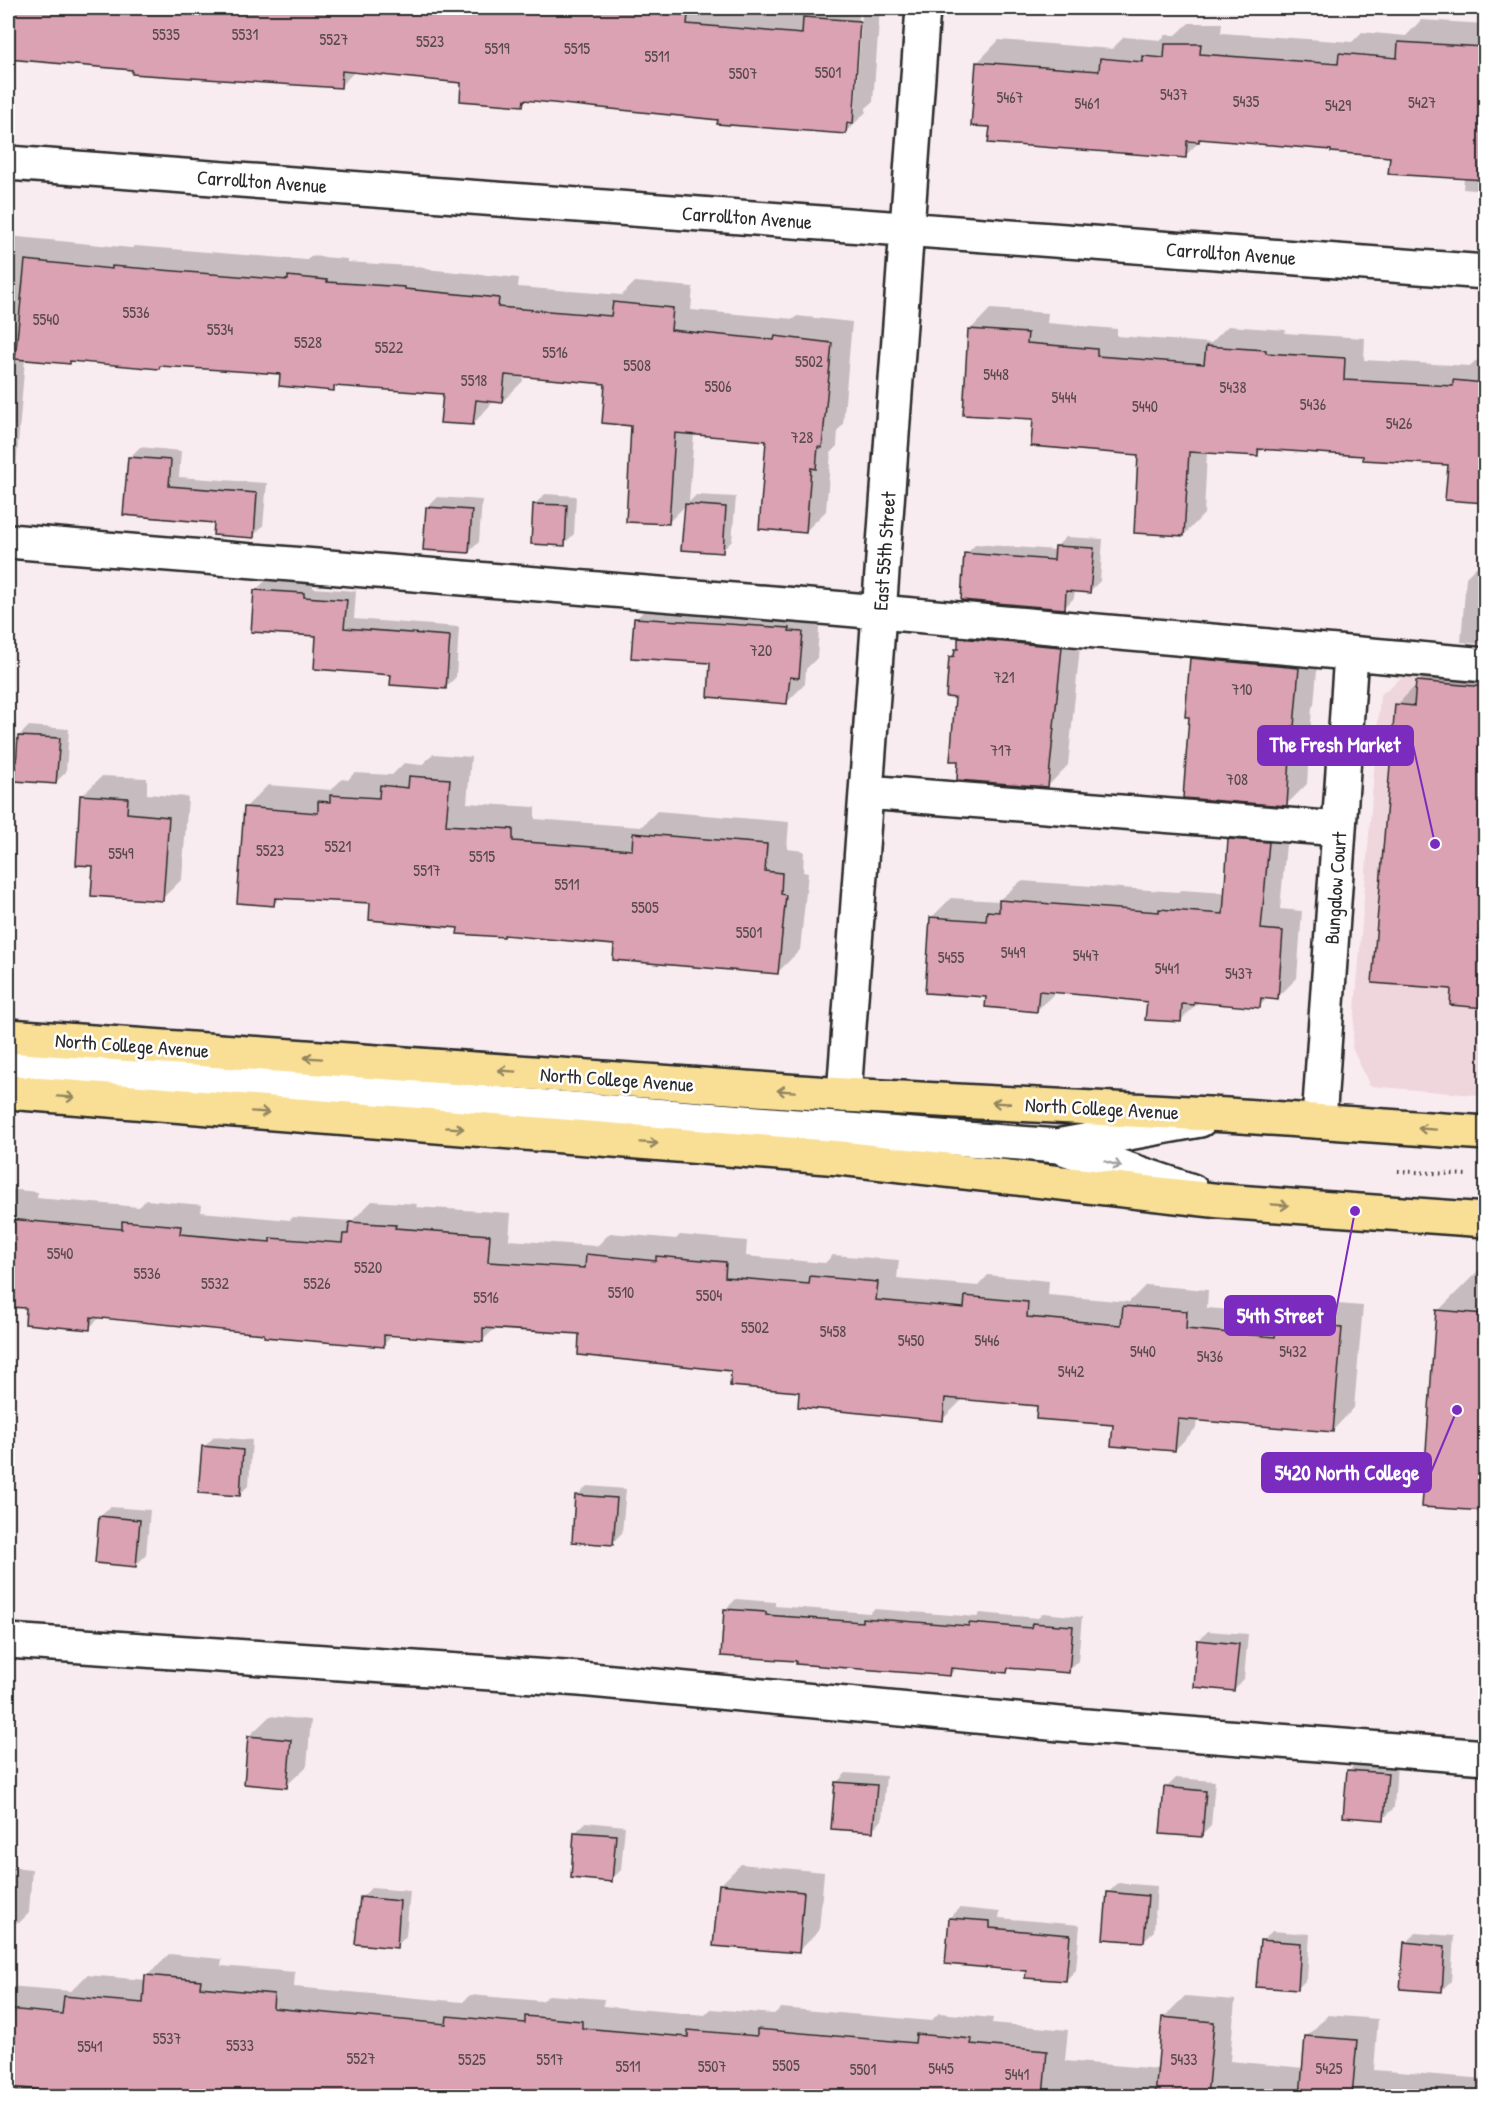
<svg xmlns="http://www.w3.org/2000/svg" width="1493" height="2104" font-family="'Patrick Hand',sans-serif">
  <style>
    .built { fill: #efd6dd }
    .shadow { fill: #0003; fill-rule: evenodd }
    .building { fill: #daa2b2; stroke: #2b2b2b; stroke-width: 1.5 }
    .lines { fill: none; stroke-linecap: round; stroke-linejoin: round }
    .minor-casing { stroke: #2b2b2b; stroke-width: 38 }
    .major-casing { stroke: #2b2b2b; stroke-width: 38 }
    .path { stroke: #2b2b2b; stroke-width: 4; stroke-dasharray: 1.5 4.5; stroke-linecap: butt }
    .minor { stroke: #fff; stroke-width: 33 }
    .major { stroke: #f9df96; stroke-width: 33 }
    .oneway { stroke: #928560 }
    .oneway2 { stroke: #a0a0a0 }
    .labels { text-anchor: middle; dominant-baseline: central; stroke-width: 5; stroke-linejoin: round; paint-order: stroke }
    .number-label { font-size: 16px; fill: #57494d }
    .street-label { font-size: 20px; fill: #2b2b2b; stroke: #fff }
    .leader { fill: none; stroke: #7b2cbf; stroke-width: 2 }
    .callout-dot { fill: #7b2cbf; stroke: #fff; stroke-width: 2 }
    .callout { fill: #7b2cbf; stroke: #7b2cbf; stroke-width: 2 }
    .callout-label { font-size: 21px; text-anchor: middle; font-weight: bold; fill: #fff }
  </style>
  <rect width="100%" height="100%" fill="#f8ecf0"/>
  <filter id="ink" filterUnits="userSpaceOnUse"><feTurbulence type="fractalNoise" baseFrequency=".0167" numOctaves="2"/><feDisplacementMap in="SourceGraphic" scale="12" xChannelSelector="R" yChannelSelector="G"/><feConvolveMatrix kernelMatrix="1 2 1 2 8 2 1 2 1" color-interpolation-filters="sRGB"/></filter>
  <g filter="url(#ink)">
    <path class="built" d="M 1412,669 L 1485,675 L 1485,1096 L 1370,1086 L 1352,1048 L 1380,695 Z"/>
    <path class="shadow" d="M 8,8 L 745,8 L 810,13 L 815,8 L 880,8 L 873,102 L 866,108 L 866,112 L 846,132 L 528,99 L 523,104 L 463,82 L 356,70 L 340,87 L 8,57 ZM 859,14 L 862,14 L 855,113 L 852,113 Z
      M 1421,20 L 1486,24 L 1486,191 L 1463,189 L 1464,177 L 1391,155 L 1332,148 L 1203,138 L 1185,156 L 991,125 L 977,63 L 999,40 L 1112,49 L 1124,37 L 1161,40 L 1166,35 L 1176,35 L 1189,23 L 1222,23 L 1221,33 L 1352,42 L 1362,32 L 1406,36 Z
      M 8,236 L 132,248 L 135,246 L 307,260 L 311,256 L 347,259 L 347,262 L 425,267 L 425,269 L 519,278 L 518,287 L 622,295 L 635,282 L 693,287 L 691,310 L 794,319 L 797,316 L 852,322 L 843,425 L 838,430 L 837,446 L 831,452 L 826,511 L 805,532 L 768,440 L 694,433 L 689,502 L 696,495 L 736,497 L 732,541 L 722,551 L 686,505 L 668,523 L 633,425 L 607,383 L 523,375 L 523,381 L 502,402 L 494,401 L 473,424 L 445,392 L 337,385 L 333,389 L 281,373 L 161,365 L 159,367 L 72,360 L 69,363 L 25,359 L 15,481 L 8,489 Z
      M 990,309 L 1048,313 L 1047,323 L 1117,329 L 1117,336 L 1211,343 L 1228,326 L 1286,330 L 1285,333 L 1365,338 L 1364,360 L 1470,366 L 1475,361 L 1486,361 L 1486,501 L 1447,499 L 1449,463 L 1264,448 L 1257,455 L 1207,452 L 1204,514 L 1184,535 L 1140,453 L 1035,417 L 970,330 Z
      M 140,447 L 181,451 L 179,477 L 267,483 L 263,526 L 253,536 L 216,521 L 130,457 Z
      M 545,494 L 576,496 L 574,534 L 564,544 L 535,504 Z
      M 437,497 L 482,500 L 479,542 L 469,552 L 427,507 Z
      M 1066,537 L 1103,539 L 1100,581 L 1090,591 L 1075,590 L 1074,598 L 1064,608 L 966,554 L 976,544 L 1056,550 L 1056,547 Z
      M 1476,567 L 1486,568 L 1486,645 L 1461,642 L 1466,577 Z
      M 266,580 L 313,584 L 313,588 L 356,591 L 354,619 L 459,627 L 456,677 L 446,687 L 393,673 L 318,634 L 256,590 Z
      M 654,600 L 820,614 L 817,658 L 806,669 L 805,684 L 787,702 L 636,619 Z
      M 980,618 L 1082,627 L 1068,765 L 1048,786 L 957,696 L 951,657 L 959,646 L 960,638 Z
      M 1212,638 L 1319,647 L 1314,705 L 1312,707 L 1307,784 L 1286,805 L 1191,716 L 1192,659 Z
      M 1448,651 L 1486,654 L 1486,1007 L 1452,1004 L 1453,988 L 1397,705 Z
      M 29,726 L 69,729 L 66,772 L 56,782 L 19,736 Z
      M 433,754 L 471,757 L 467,803 L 535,807 L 535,819 L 641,827 L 657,811 L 789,822 L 787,849 L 804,851 L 803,872 L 808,873 L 800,950 L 778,972 L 615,943 L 459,926 L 372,902 L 281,897 L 274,904 L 245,808 L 268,785 L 331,790 L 342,779 L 348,780 L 354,773 L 392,775 L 404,763 L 422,765 Z
      M 102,776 L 147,778 L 147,794 L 188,797 L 182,879 L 162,899 L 95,865 L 82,796 Z
      M 1249,820 L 1288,823 L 1280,909 L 1302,911 L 1297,978 L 1277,998 L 1269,997 L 1259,1006 L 1200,1001 L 1180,1021 L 1149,1000 L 1056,992 L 1037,1010 L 988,996 L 931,918 L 951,898 L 998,901 L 1021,881 L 1178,892 L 1181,890 L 1226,893 L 1229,840 Z
      M 8,1189 L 38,1192 L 37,1198 L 139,1207 L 146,1200 L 202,1205 L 201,1212 L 290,1220 L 293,1217 L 352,1221 L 372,1201 L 417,1204 L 416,1207 L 511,1213 L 509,1240 L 597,1246 L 610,1233 L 676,1239 L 680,1235 L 747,1241 L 746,1256 L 825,1263 L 833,1255 L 899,1260 L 897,1279 L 978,1286 L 988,1275 L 1049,1281 L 1048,1295 L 1129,1302 L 1146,1285 L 1208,1290 L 1207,1308 L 1286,1314 L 1300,1301 L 1363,1306 L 1354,1408 L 1333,1430 L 1197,1419 L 1196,1428 L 1175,1450 L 1114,1424 L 1039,1404 L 964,1398 L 943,1419 L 801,1391 L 733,1370 L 581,1333 L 496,1327 L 482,1341 L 394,1334 L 383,1345 L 101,1316 L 89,1328 L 28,1307 L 8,1305 Z
      M 1480,1269 L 1486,1269 L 1486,1510 L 1424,1505 L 1438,1311 Z
      M 214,1437 L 252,1440 L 249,1485 L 239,1495 L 204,1447 Z
      M 587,1486 L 626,1489 L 622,1533 L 612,1543 L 577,1496 Z
      M 110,1507 L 150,1510 L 146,1555 L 136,1565 L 100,1517 Z
      M 736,1599 L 775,1602 L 775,1606 L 870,1613 L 874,1609 L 977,1617 L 980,1613 L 1038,1618 L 1043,1613 L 1082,1617 L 1078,1661 L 1068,1671 L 1012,1666 L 1007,1671 L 957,1667 L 950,1675 L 797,1660 L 726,1609 Z
      M 1208,1631 L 1248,1634 L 1244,1679 L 1234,1689 L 1198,1641 Z
      M 270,1716 L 311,1720 L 307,1766 L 286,1786 L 249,1736 Z
      M 1358,1761 L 1397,1764 L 1394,1808 L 1384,1818 L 1348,1771 Z
      M 846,1773 L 886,1776 L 882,1820 L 872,1830 L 836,1783 Z
      M 1176,1778 L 1215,1781 L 1211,1826 L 1201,1836 L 1166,1788 Z
      M 586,1822 L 625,1826 L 621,1870 L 611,1880 L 576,1832 Z
      M 741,1864 L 824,1872 L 819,1931 L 798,1952 L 720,1885 Z
      M 8,1867 L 32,1869 L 29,1913 L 19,1923 L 8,1923 Z
      M 1118,1883 L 1157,1886 L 1154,1931 L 1144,1941 L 1108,1893 Z
      M 371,1888 L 410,1891 L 406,1936 L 397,1946 L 361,1898 Z
      M 960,1908 L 1000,1912 L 999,1918 L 1080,1925 L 1076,1970 L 1066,1980 L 1027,1970 L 950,1918 Z
      M 1272,1931 L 1310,1934 L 1307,1979 L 1297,1989 L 1262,1941 Z
      M 1416,1933 L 1454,1936 L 1451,1981 L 1441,1991 L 1406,1943 Z
      M 169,1954 L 222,1959 L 221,1966 L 295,1972 L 294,1987 L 463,2002 L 470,1995 L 542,2001 L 549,1995 L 604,1999 L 603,2006 L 705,2015 L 711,2009 L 774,2014 L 781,2008 L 931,2021 L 939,2013 L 993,2018 L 992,2023 L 1068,2030 L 1065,2061 L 1159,2069 L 1163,2018 L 1185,1996 L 1235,2000 L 1230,2061 L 1304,2068 L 1307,2036 L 1328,2015 L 1378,2019 L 1374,2070 L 1486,2079 L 1486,2096 L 136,2096 L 35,2087 L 26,2096 L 8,2095 L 8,1986 L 71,1991 L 87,1975 L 146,1980 L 147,1976 Z"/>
    <path class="building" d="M 8,8 L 596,8 L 688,15 L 687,24 L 802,34 L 803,17 L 860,21 L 853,124 L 847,123 L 846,134 L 717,124 L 718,120 L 524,100 L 523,106 L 460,101 L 461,83 L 342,71 L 341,88 L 132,74 L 132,70 L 8,59 Z
      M 1398,42 L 1485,47 L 1485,180 L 1388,174 L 1390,157 L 1331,152 L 1331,150 L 1199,139 L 1199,142 L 1187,141 L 1186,158 L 988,143 L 990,127 L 971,126 L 976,62 L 1099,71 L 1100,58 L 1143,62 L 1143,56 L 1164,58 L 1165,44 L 1201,44 L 1200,54 L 1338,64 L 1339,53 L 1397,58 Z
      M 25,260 L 112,269 L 112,266 L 288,280 L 288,276 L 327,280 L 327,282 L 405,287 L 405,289 L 499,298 L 498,307 L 611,316 L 613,302 L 673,308 L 671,330 L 774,340 L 775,336 L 832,343 L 822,448 L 818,447 L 816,469 L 811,468 L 806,533 L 759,529 L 766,441 L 675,433 L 669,524 L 626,522 L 631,426 L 602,423 L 605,384 L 505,375 L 502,403 L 476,400 L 473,425 L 440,423 L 443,394 L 334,386 L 334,391 L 279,386 L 280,374 L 160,366 L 159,369 L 70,361 L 70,364 L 15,359 Z
      M 968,329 L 1028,333 L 1027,343 L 1097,349 L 1097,356 L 1204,364 L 1206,346 L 1266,350 L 1266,353 L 1345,358 L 1344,380 L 1453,386 L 1453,380 L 1485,383 L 1485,503 L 1445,500 L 1448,465 L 1363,460 L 1363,456 L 1258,449 L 1258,456 L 1189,452 L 1184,536 L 1134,533 L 1138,455 L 1031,446 L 1033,419 L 963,415 Z
      M 128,457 L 171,460 L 169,486 L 257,493 L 254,538 L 213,535 L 214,523 L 123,515 Z
      M 533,504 L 567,505 L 565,546 L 531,544 Z
      M 685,504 L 726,507 L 723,553 L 681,550 Z
      M 426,507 L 472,510 L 469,553 L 423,550 Z
      M 1055,546 L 1094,548 L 1090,593 L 1066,591 L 1065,609 L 961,600 L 964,553 L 1054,560 Z
      M 254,590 L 304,593 L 304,597 L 347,600 L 344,628 L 450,636 L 446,689 L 390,685 L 391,675 L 314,669 L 316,636 L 251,632 Z
      M 634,618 L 790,628 L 789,631 L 803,632 L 799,678 L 790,677 L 787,704 L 708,697 L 710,663 L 631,658 Z
      M 958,638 L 1062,647 L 1048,787 L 957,780 L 958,761 L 950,761 L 955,698 L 946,697 L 949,657 L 954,656 L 955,649 L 958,649 Z
      M 1190,658 L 1299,668 L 1294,727 L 1292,726 L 1287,806 L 1183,798 L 1189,717 L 1185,717 Z
      M 1416,681 L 1485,687 L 1485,1008 L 1450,1005 L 1451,989 L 1372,983 L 1395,704 L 1414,706 Z
      M 18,736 L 60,738 L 56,784 L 15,781 Z
      M 409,776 L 450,779 L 446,825 L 513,829 L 513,841 L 632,850 L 633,833 L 767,844 L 765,871 L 782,873 L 781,894 L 786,895 L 778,974 L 613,960 L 614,945 L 504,935 L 504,937 L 457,934 L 458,928 L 369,920 L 370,903 L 275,898 L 274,906 L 237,903 L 244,807 L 318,813 L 318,801 L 330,802 L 330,795 L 379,798 L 380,785 L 408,788 Z
      M 80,795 L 128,798 L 127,813 L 169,817 L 163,901 L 91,896 L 93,866 L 76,865 Z
      M 1228,839 L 1269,842 L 1261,929 L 1283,931 L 1278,1000 L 1261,998 L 1260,1008 L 1194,1002 L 1194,1005 L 1182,1004 L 1181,1022 L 1145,1020 L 1147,1002 L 1104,997 L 1039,991 L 1037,1012 L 985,1007 L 986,997 L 925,993 L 930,917 L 986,921 L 987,911 L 999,912 L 999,900 L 1159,912 L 1159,909 L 1223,914 Z
      M 8,1219 L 122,1229 L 122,1221 L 181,1226 L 180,1234 L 270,1242 L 270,1238 L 342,1243 L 343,1234 L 348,1234 L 349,1222 L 396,1225 L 395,1228 L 490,1235 L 488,1262 L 585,1268 L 586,1254 L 656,1261 L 656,1256 L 726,1262 L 725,1277 L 809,1284 L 810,1276 L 878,1282 L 876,1300 L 964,1308 L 965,1296 L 1028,1302 L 1027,1317 L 1121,1325 L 1123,1306 L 1187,1311 L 1186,1329 L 1275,1337 L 1277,1322 L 1342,1328 L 1333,1432 L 1178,1419 L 1175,1451 L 1111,1446 L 1113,1425 L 1036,1419 L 1037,1406 L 945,1398 L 943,1421 L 798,1407 L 799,1392 L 730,1386 L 731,1371 L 578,1355 L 579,1334 L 483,1328 L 483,1342 L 384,1335 L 384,1347 L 264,1337 L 264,1334 L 91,1317 L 90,1330 L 25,1324 L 26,1308 L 8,1307 Z
      M 1436,1310 L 1485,1314 L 1485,1511 L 1422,1507 Z
      M 202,1446 L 243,1450 L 240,1496 L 198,1493 Z
      M 575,1495 L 617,1498 L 613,1545 L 572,1542 Z
      M 99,1516 L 140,1520 L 136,1567 L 95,1563 Z
      M 724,1609 L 766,1612 L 766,1615 L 862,1622 L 862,1618 L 969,1626 L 969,1623 L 1031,1628 L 1032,1623 L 1073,1626 L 1069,1673 L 1008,1668 L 1007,1673 L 951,1668 L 950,1676 L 796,1664 L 796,1661 L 721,1656 Z
      M 1197,1640 L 1239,1644 L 1234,1691 L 1194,1687 Z
      M 248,1736 L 291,1740 L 287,1788 L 244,1784 Z
      M 1347,1770 L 1388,1773 L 1384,1820 L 1343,1817 Z
      M 835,1782 L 877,1785 L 873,1832 L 831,1829 Z
      M 1164,1787 L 1206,1791 L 1202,1837 L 1160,1834 Z
      M 574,1832 L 616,1835 L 612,1882 L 571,1878 Z
      M 719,1884 L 804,1892 L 799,1953 L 713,1946 Z
      M 1107,1892 L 1148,1896 L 1144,1942 L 1103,1939 Z
      M 360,1897 L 400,1901 L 397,1948 L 355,1944 Z
      M 949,1918 L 990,1921 L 990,1928 L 1070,1935 L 1066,1981 L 1025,1978 L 1026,1971 L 945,1964 Z
      M 1260,1940 L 1301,1943 L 1298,1990 L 1256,1987 Z
      M 1404,1942 L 1445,1946 L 1442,1992 L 1400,1989 Z
      M 145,1975 L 201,1980 L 200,1987 L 274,1994 L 273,2008 L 446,2024 L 447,2016 L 525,2023 L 525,2016 L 582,2021 L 582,2028 L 688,2037 L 688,2030 L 757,2036 L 757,2029 L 915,2043 L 916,2034 L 972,2039 L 971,2044 L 1047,2051 L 1043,2097 L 122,2097 L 8,2087 L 8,2009 L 62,2014 L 64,1996 L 143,2003 Z
      M 1162,2017 L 1214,2022 L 1207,2097 L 1155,2097 Z
      M 1305,2036 L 1357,2040 L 1352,2097 L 1300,2097 Z"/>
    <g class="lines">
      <g class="minor-casing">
        <path id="minor" d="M 8,163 L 1486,272
          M 8,541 L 833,608 L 1486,665
          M 866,792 L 1339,829
          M 8,1066 L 1058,1146 L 1192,1191
          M 844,1095 L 923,8
          M 1319,1121 L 1351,654
          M 1062,1145 L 1200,1120
          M 8,1641 L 580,1679 L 1060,1724 L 1486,1757"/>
      </g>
      <g class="major-casing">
        <path id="major" d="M 8,1036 L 844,1095 L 1227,1115 L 1486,1133
          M 8,1092 L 840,1158 L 1221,1201 L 1486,1220"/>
      </g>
      <path class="path" d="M 1398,1171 L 1467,1175"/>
      <use href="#minor" class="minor"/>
      <use href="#major" class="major"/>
    </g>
    <defs><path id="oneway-shaft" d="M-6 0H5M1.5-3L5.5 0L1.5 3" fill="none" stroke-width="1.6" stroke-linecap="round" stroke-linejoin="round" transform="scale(1.5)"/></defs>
    <g class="oneway">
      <use href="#oneway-shaft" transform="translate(313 1058) rotate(-176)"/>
      <use href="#oneway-shaft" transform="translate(507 1071) rotate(-176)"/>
      <use href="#oneway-shaft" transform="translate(786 1091) rotate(-176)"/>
      <use href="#oneway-shaft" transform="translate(66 1097) rotate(4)"/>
      <use href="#oneway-shaft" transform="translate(1001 1103) rotate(-177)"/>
      <use href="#oneway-shaft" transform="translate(260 1112) rotate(4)"/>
      <use href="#oneway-shaft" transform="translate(455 1128) rotate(4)"/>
      <use href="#oneway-shaft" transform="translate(1427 1129) rotate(-176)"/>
      <use href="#oneway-shaft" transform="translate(649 1143) rotate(4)"/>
      <use href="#oneway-shaft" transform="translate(1280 1205) rotate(4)"/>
    </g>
    <use class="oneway2" href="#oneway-shaft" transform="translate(1113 1164) rotate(19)"/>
  </g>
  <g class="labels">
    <g class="number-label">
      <text x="166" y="34">5535</text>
      <text x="245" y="34">5531</text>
      <text x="334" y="39">5527</text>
      <text x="430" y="41">5523</text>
      <text x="497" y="48">5519</text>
      <text x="577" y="48">5515</text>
      <text x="657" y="56">5511</text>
      <text x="828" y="72">5501</text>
      <text x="743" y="73">5507</text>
      <text x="1174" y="94">5437</text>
      <text x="1010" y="97">5467</text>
      <text x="1246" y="101">5435</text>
      <text x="1422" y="102">5427</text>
      <text x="1087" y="103">5461</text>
      <text x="1338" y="105">5429</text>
      <text x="136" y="312">5536</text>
      <text x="46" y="319">5540</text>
      <text x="220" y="329">5534</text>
      <text x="308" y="342">5528</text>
      <text x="389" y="347">5522</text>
      <text x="555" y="352">5516</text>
      <text x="809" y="361">5502</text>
      <text x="637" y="365">5508</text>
      <text x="996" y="374">5448</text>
      <text x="474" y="380">5518</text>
      <text x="718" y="386">5506</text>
      <text x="1233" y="387">5438</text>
      <text x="1064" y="397">5444</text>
      <text x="1313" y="404">5436</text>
      <text x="1145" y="406">5440</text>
      <text x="1399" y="423">5426</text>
      <text x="802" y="437">728</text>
      <text x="761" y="650">720</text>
      <text x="1004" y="677">721</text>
      <text x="1242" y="689">710</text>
      <text x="1001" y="750">717</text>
      <text x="1237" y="779">708</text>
      <text x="338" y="846">5521</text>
      <text x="270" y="850">5523</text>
      <text x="121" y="853">5549</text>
      <text x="482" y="856">5515</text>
      <text x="427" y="870">5517</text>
      <text x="567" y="884">5511</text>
      <text x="645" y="907">5505</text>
      <text x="749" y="932">5501</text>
      <text x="1013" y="952">5449</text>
      <text x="1086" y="955">5447</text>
      <text x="951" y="957">5455</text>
      <text x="1167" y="968">5441</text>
      <text x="1239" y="973">5437</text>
      <text x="60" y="1253">5540</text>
      <text x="368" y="1267">5520</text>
      <text x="147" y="1273">5536</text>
      <text x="215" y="1283">5532</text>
      <text x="317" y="1283">5526</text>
      <text x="621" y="1292">5510</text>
      <text x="709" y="1295">5504</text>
      <text x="486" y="1297">5516</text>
      <text x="755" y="1327">5502</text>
      <text x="833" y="1331">5458</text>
      <text x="911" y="1340">5450</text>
      <text x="987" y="1340">5446</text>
      <text x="1143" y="1351">5440</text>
      <text x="1293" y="1351">5432</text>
      <text x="1210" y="1356">5436</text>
      <text x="1071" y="1371">5442</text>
      <text x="167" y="2038">5537</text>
      <text x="240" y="2045">5533</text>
      <text x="90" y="2046">5541</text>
      <text x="361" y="2058">5527</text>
      <text x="472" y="2059">5525</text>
      <text x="550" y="2059">5517</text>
      <text x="1184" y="2059">5433</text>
      <text x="786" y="2065">5505</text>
      <text x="628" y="2066">5511</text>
      <text x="712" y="2066">5507</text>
      <text x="941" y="2068">5445</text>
      <text x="1329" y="2068">5425</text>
      <text x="863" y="2069">5501</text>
      <text x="1017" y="2074">5441</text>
    </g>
    <g class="street-label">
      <text transform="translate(262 181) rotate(4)">Carrollton Avenue</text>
      <text transform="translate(747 217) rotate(4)">Carrollton Avenue</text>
      <text transform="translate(1231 253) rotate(4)">Carrollton Avenue</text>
      <text transform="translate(884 551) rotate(-86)">East 55th Street</text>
      <text transform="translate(1335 888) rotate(-86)">Bungalow Court</text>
      <text transform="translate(132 1045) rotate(4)">North College Avenue</text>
      <text transform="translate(617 1079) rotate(4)">North College Avenue</text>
      <text transform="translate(1102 1108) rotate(3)">North College Avenue</text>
    </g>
  </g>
  <path class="leader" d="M1435 844L1413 745M1355 1211L1335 1316M1457 1410L1431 1472"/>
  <g class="callout-dot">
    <circle cx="1435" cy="844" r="6"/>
    <circle cx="1355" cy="1211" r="6"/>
    <circle cx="1457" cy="1410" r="6"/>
  </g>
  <g class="callout">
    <rect x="1258" y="726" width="155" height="39" rx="6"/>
    <rect x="1225" y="1296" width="110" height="39" rx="6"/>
    <rect x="1262" y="1453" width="169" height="39" rx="6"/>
  </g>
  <g class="callout-label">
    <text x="1335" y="752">The Fresh Market</text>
    <text x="1280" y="1323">54th Street</text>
    <text x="1347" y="1480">5420 North College</text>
  </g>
  <rect width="1493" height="2104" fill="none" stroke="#fff" stroke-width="30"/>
  <rect x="15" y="15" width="1463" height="2074" fill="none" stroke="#2b2b2b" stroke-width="2" filter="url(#ink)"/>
</svg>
